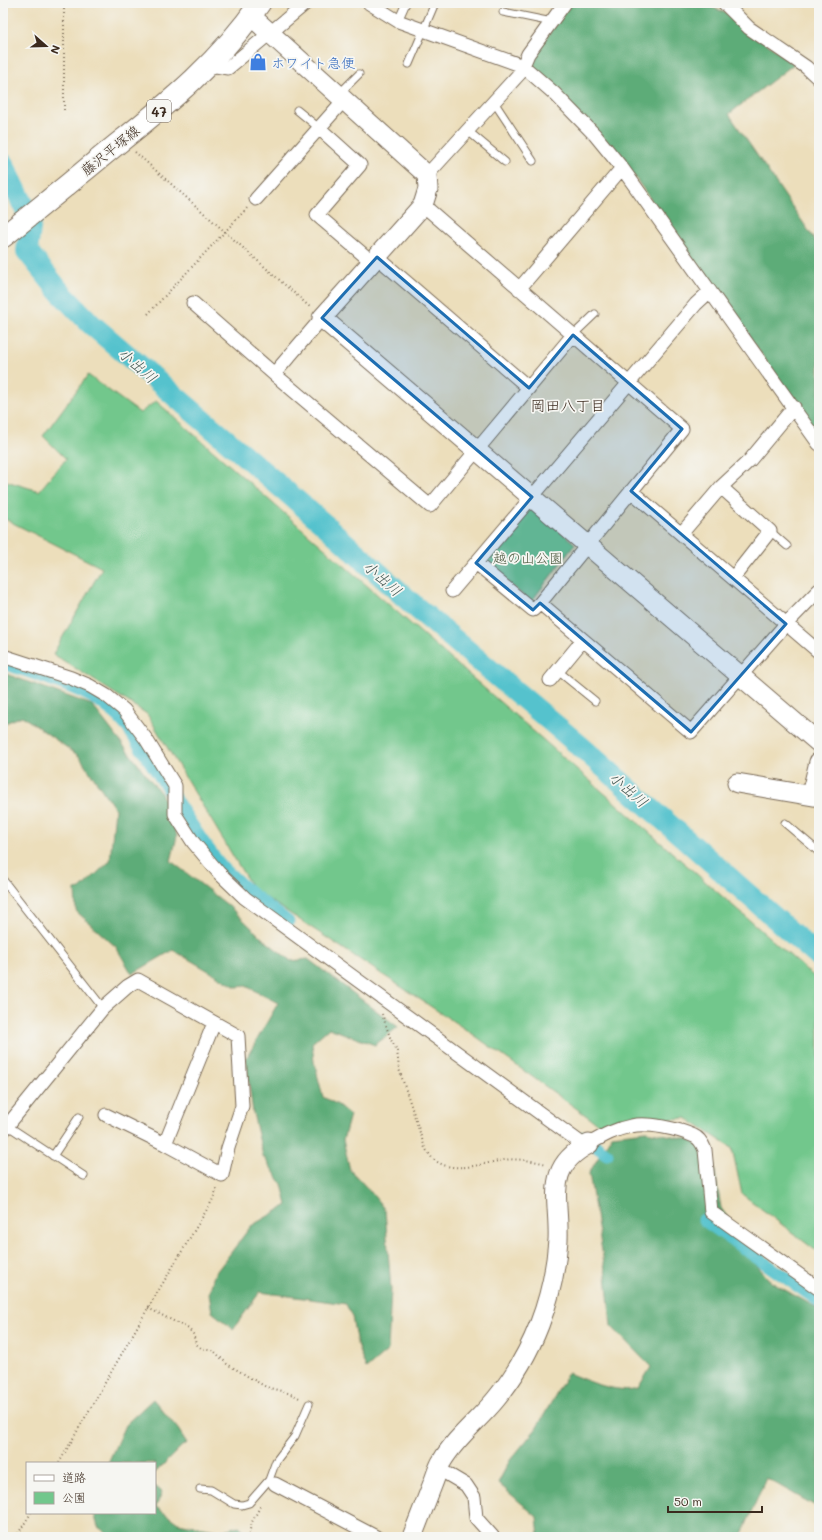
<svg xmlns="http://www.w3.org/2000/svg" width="822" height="1540" font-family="Mali,'Klee One',sans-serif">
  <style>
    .green { fill: #72c78c; stroke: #567855 }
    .forest { fill: #5dac78; stroke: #4c6b4b }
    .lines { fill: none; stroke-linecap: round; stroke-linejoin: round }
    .canal { stroke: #55c2cd; stroke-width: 13 }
    .river { stroke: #55c2cd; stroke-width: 22 }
    .lane-casing { stroke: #796955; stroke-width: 9 }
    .street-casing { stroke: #796955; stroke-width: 15 }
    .secondary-casing { stroke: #796955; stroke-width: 21 }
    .primary-casing { stroke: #796955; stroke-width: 23 }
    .path { stroke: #796955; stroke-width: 2; stroke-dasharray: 1 3; stroke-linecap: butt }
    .lane { stroke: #fff; stroke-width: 7 }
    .street { stroke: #fff; stroke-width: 13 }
    .secondary { stroke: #fff; stroke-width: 19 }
    .primary { stroke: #fff; stroke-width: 21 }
    .marked { fill: #1f6fb2; fill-opacity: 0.2; stroke: #1f6fb2; stroke-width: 3; stroke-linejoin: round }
    .labels { text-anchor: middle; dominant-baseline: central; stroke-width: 3.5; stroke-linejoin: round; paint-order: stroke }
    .shield { fill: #f6f6f2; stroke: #73675e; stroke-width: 1 }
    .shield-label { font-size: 13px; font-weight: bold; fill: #3b2a1e }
    .shop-label { font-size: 14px; fill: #366cbe; stroke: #f6f6f2; text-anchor: start }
    .street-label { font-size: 14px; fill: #3b2a1e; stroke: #f6f6f2 }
    .park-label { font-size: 14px; fill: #4c593f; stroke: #f6f6f2 }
    .water-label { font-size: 15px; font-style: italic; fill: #435853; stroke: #f6f6f2 }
    .neighbourhood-label { font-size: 15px; fill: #3b2a1e; stroke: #f6f6f2 }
  </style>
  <rect width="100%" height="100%" fill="#f6f6f2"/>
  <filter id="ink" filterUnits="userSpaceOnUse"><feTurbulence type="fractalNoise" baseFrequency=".025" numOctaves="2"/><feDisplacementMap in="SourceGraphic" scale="8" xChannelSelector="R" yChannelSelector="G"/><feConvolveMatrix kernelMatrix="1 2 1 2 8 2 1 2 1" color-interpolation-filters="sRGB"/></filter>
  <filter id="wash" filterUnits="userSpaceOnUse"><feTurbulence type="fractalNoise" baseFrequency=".012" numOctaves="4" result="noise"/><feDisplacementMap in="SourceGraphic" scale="16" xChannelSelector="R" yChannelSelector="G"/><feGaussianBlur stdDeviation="0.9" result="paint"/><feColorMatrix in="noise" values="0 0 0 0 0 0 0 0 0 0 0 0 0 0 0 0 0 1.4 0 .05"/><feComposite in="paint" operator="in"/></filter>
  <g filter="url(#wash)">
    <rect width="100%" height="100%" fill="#ecdebb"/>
    <path class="green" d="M 88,375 L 140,413 L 156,401 L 819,981 L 819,1253 L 742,1194 L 732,1148 L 686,1118 L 598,1124 L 474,1035 L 253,889 L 147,714 L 53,654 L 102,568 L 3,518 L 3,487 L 6,481 L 39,491 L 66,459 L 43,436 Z
      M 532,505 L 575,544 L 531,602 L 484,563 Z"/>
    <path class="forest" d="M 571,3 L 702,3 L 728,14 L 794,64 L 729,114 L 819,246 L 819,435 L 626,165 L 527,64 Z
      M 3,673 L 92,705 L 162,795 L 177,836 L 171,861 L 229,906 L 262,938 L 291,961 L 308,959 L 398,1027 L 375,1045 L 329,1028 L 312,1043 L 314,1062 L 323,1097 L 338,1105 L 350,1115 L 343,1140 L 350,1170 L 370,1191 L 385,1210 L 391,1290 L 388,1350 L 366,1369 L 357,1344 L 352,1317 L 346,1304 L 260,1292 L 233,1329 L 212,1312 L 209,1294 L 214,1275 L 251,1226 L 287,1205 L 282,1184 L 263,1156 L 253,1113 L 246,1059 L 278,1003 L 246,986 L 236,987 L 173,950 L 132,974 L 116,947 L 76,911 L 75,890 L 80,889 L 110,861 L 115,809 L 79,756 L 22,716 L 3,724 Z
      M 646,1131 L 688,1139 L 712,1153 L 721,1208 L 749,1248 L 756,1264 L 771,1282 L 819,1309 L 819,1508 L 766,1478 L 743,1532 L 738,1537 L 539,1537 L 537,1517 L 498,1483 L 510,1460 L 536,1429 L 568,1373 C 588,1381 617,1394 638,1388 L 651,1367 L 611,1326 L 606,1275 L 589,1173 L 612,1135 Z
      M 153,1399 L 178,1429 L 187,1443 L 182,1446 L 155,1473 L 155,1463 L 108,1463 L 125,1425 Z
      M 155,1486 L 162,1492 L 156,1507 L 178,1523 L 220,1531 L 239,1526 L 252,1537 L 113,1537 L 98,1527 L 94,1513 L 155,1513 Z"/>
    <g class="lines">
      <path class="canal" d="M 3,663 C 17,667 31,673 44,677 C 80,690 103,697 128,728 L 203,842 L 221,866 L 250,893 L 288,922
        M 584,1137 L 607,1154
        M 704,1220 L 819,1301"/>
      <path class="river" d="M 3,164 L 31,220 L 27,251 L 60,292 L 91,324 L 324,524 L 418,609 L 580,746 L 819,957"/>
    </g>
  </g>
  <g filter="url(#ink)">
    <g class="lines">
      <g class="lane-casing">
        <path id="lane" d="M 503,12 L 552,22
          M 398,21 L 406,3
          M 409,64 L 435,3
          M 338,95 L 359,74
          M 494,102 L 533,161
          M 297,110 L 319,128
          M 468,131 L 505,162
          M 573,335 L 595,314
          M 770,531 L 787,546
          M 558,671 L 595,701
          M 785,823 L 819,852
          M 3,880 L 103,1008
          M 8,1126 L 84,1176
          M 53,1156 L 79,1117
          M 275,1484 L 269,1480 L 276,1461 L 295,1436 L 309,1404
          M 200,1489 L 211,1490 L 234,1504 L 242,1505 L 249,1503 L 269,1480"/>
      </g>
      <g class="street-casing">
        <path id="street" d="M 369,3 L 398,21 L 523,66 L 555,94 L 595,135 L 622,168 L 519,289
          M 724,3 L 749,28 L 806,67 L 819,79
          M 210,65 L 228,68 L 306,3
          M 319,128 L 360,165 L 317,215 L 372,262
          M 622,168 L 819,444
          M 427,175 L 520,73 L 528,54 L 565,3
          M 256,199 L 344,100
          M 423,205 L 682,429 L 540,603
          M 377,257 L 529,388
          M 193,303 L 274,374 L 430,506 L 573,335
          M 274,374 L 322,318
          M 721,487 L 770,531 L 733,578
          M 631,491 L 819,652
          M 681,534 L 721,487 L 750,460 L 794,407
          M 476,563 L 533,610 L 540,603 L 691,732 L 786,624 L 819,590
          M 452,591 L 696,304 L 710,291
          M 3,656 L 71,678 L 90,686 L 107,696 L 124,710 L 146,739 L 175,786 L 175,814 L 193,842 L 219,873 L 245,898 L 585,1146
          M 550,680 L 583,640
          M 3,1131 L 103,1008 L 128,986 L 138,980 L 238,1036 L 242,1106 L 228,1148 L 222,1175 L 165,1144 L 106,1115
          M 165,1144 L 214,1023
          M 589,1144 C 603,1136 615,1129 631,1126 C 647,1122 679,1129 694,1136 C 699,1138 703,1145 705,1150 L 711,1212 L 819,1289
          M 439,1469 L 466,1485 L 474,1497 L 476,1518 L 493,1537
          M 275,1484 L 376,1537"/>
      </g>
      <g class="secondary-casing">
        <path id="secondary" d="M 251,16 L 427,175 L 428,189 L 423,205 L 322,318 L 819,743
          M 737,783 L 819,797
          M 811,795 L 819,762
          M 412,1537 C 419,1519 426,1501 433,1483 C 436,1476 438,1467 442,1461 C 456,1437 479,1420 496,1399 C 533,1354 554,1298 558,1240 C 560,1199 543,1168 589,1144"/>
      </g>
      <g class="primary-casing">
        <path id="primary" d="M 3,237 C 41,207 78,176 116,145 C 169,103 221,60 260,3"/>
      </g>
      <path class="path" d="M 64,110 L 64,3
        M 135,152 L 311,308
        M 148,314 L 248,207
        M 382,1014 L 391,1040 L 397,1050 L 399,1069 L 425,1148 C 427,1151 430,1155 432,1158 C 452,1176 482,1163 504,1160 C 517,1158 534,1161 547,1164
        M 148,1308 L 189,1329 L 193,1334 L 196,1344 L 201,1348 L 215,1352 L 227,1364 L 266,1387 L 285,1392 L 296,1396 L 301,1399
        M 59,1463 L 148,1308 L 212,1201 L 218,1186
        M 16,1537 L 31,1513
        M 248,1537 L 252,1522 L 261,1505"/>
      <use href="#lane" class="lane"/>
      <use href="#street" class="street"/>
      <use href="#secondary" class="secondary"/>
      <use href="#primary" class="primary"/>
    </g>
  </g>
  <path class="marked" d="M 377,257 L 529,388 L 573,335 L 682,429 L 631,491 L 786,624 L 691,732 L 540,603 L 533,610 L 476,563 L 532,497 L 322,318 Z"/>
  <defs>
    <g id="shop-bare" transform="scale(1.38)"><path d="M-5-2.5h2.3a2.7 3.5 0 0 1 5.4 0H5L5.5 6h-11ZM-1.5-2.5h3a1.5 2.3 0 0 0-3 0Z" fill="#3f7fe0" stroke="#f6f6f2" stroke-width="2.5" paint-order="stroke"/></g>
  </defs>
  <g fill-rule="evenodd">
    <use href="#shop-bare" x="258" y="62"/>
  </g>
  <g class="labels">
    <rect class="shield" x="147" y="100" width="24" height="22" rx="3"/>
    <g class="shield-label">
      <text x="159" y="111">47</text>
    </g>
    <g class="shop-label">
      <text x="271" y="62">ホワイト急便</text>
    </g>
    <g class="street-label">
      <text transform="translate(110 150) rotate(-39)">藤沢平塚線</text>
    </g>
    <g class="park-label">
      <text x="528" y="557">越の山公園</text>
    </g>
    <g class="water-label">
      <text transform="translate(138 365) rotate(41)">小出川</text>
      <text transform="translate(383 578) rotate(41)">小出川</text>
      <text transform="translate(629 789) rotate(41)">小出川</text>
    </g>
    <g class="neighbourhood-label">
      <text x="568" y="405">岡田八丁目</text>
    </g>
  </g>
  <rect width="822" height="1540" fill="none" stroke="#f6f6f2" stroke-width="16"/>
  <rect x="26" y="1462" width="130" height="52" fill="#f6f6f2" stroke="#aba49d"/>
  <rect x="34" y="1475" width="20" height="6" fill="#ffffff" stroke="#aba49d"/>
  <text x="62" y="1482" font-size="12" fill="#3b2a1e">道路</text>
  <rect x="34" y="1492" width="20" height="12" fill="#72c78c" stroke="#aba49d"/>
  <text x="62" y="1502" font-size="12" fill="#3b2a1e">公園</text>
  <g transform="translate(46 46) rotate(110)" stroke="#f6f6f2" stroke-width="3" paint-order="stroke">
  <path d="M0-3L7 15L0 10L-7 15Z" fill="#3b2a1e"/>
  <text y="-6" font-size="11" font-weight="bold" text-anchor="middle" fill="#3b2a1e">N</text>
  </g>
  <path d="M668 1506v6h94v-6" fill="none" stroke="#3b2a1e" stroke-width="2"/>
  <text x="674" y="1506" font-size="12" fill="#3b2a1e" stroke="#f6f6f2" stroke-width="3" paint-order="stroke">50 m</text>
</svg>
